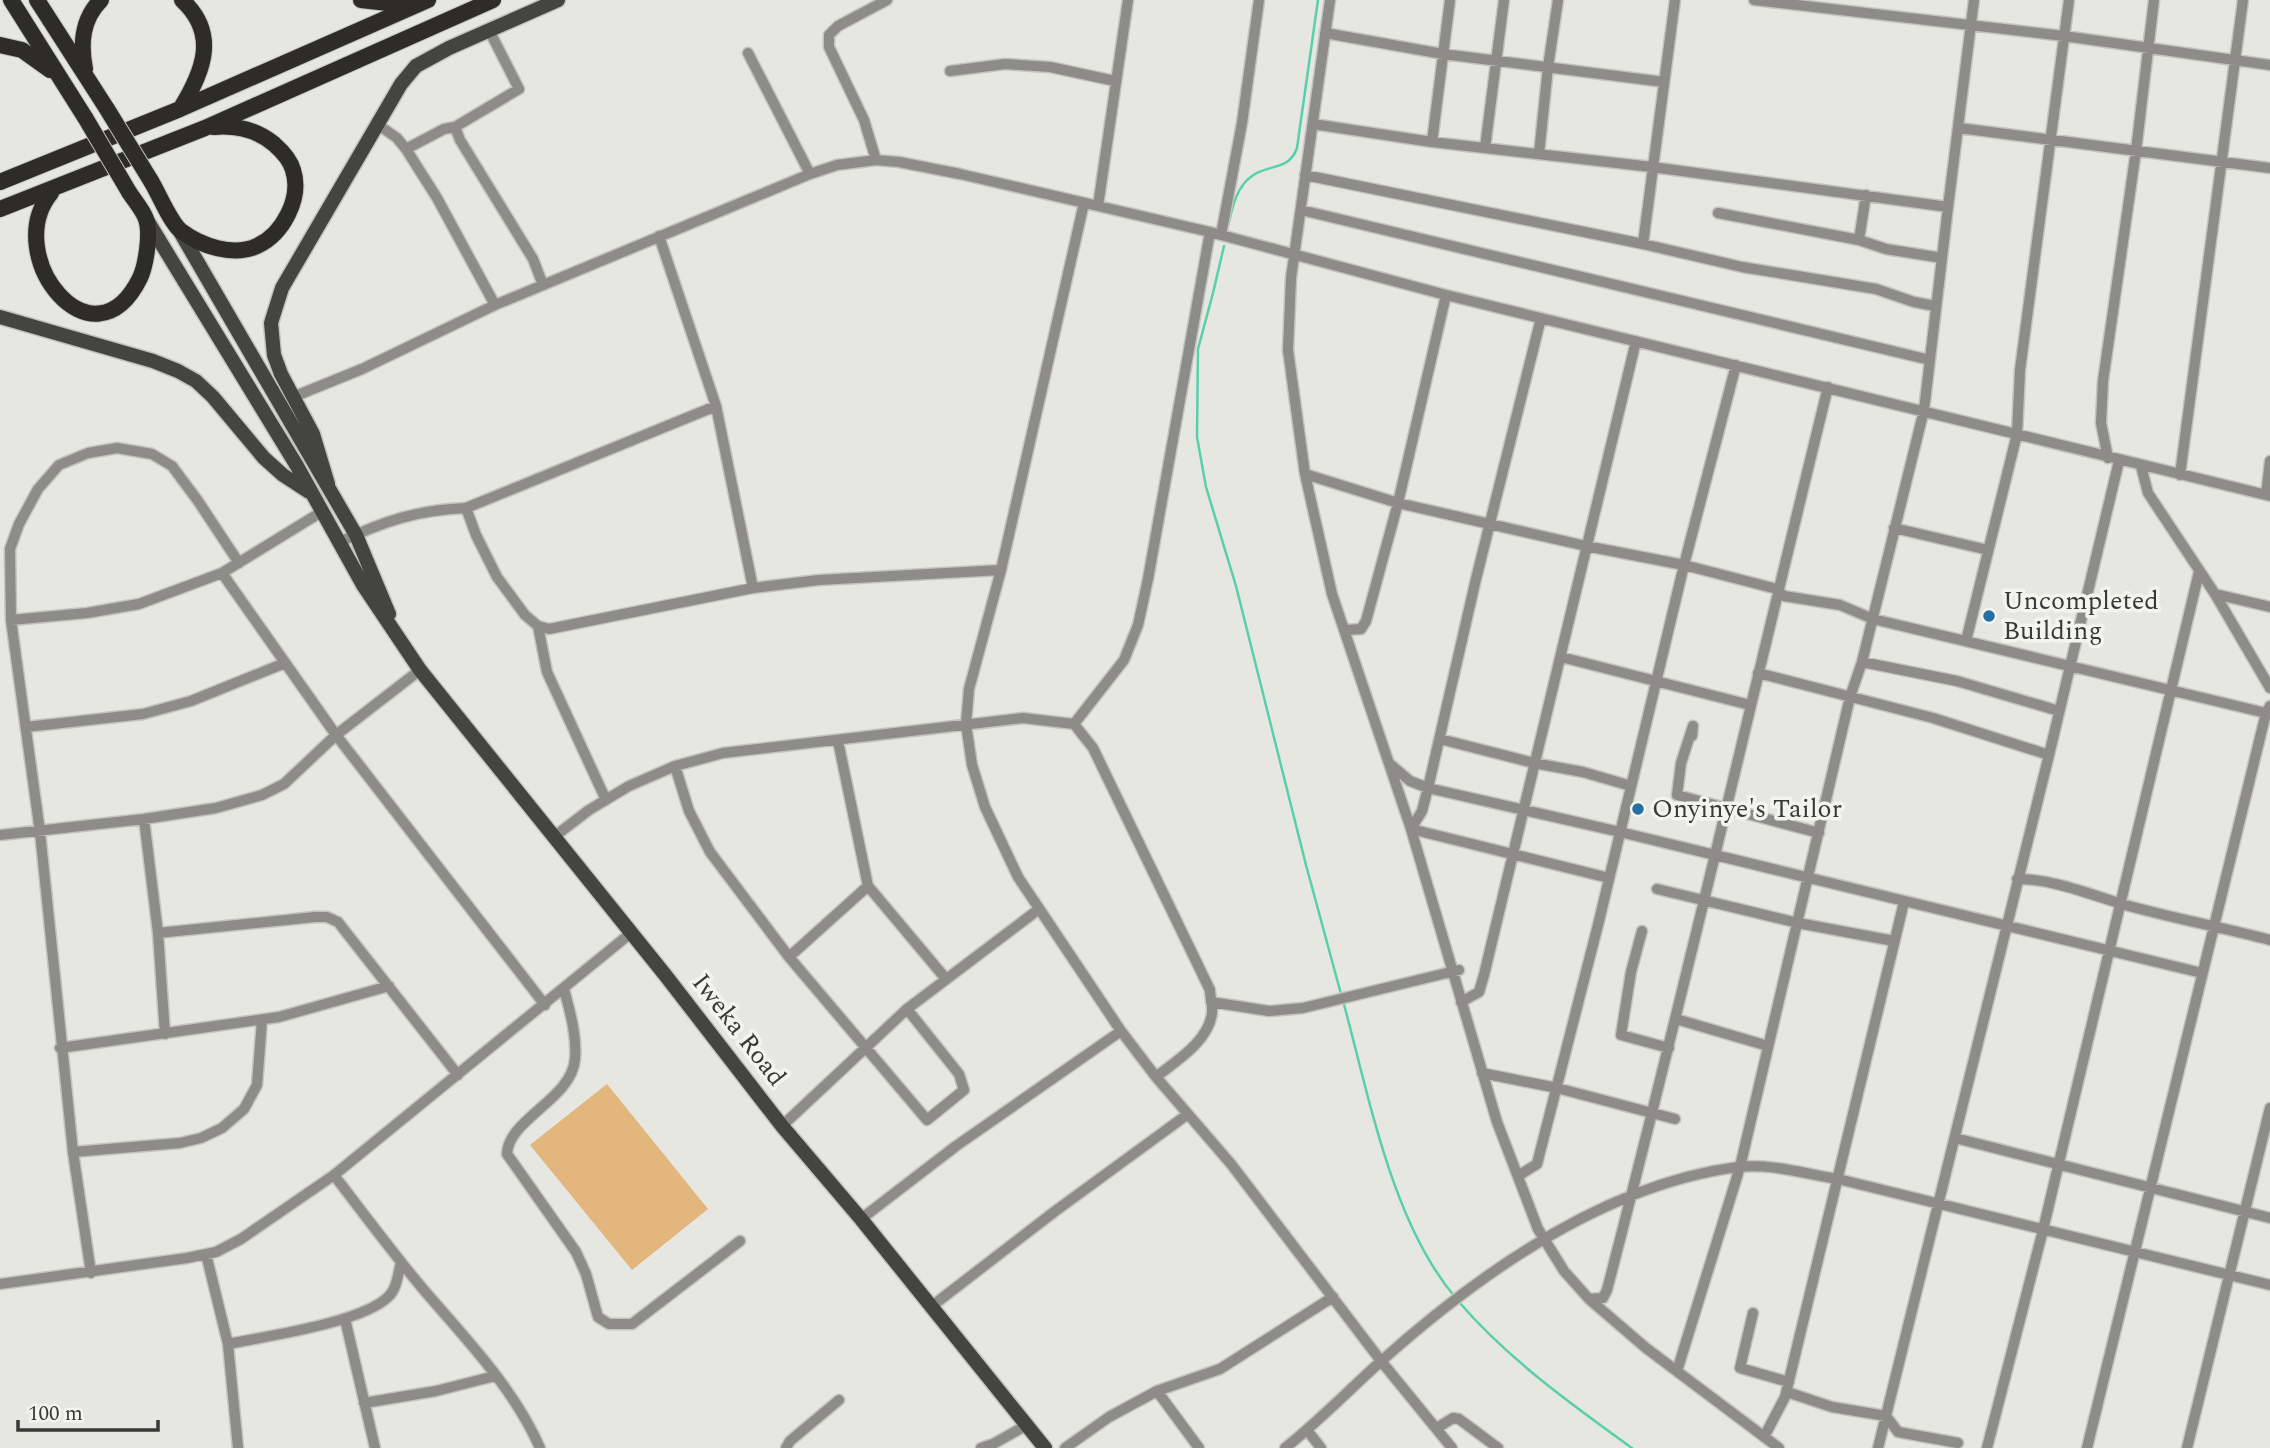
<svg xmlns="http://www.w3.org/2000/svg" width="2270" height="1448" font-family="Spectral,serif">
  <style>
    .green { fill: #e2b67d }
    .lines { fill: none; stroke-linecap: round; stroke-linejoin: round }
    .stream { stroke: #59cfac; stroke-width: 2.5 }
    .minor-casing { stroke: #c3c4be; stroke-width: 13 }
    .major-casing { stroke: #c3c4be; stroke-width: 17 }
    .highway-casing { stroke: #c3c4be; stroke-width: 18 }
    .minor { stroke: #8d8c89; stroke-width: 10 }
    .major { stroke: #454540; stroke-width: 14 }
    .highway { stroke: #2d2c27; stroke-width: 16 }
    .highway-bridge-casing { stroke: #c3c4be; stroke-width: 18; stroke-linecap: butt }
    .highway-bridge { stroke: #2d2c27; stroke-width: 16 }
    .poi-dot { fill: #266fa3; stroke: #f2f4ee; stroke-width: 2.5 }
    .labels { text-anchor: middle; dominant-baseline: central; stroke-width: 7; stroke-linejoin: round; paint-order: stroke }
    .poi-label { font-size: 26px; fill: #393a37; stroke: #f2f4ee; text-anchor: start }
    .street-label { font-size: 26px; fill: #393a37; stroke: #f2f4ee }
  </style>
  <rect width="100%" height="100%" fill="#e5e7e0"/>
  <path class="green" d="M 607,1084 L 708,1209 L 632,1270 L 530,1145 Z"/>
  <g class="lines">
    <path class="stream" d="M 1228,226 C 1232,209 1236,187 1252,176 C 1268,164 1289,171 1297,148 L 1318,0
      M 1224,246 L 1213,293 L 1198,349 L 1197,437 L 1206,487 L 1236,586 L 1306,865 L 1341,994
      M 1343,1001 C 1369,1095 1391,1221 1455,1297
      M 1459,1302 C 1508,1359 1571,1404 1632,1448"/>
    <g class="minor-casing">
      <path id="minor" d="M 1330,0 L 1291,278 L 1288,350 L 1305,474 L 1332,594 L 1411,829 L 1497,1122 L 1538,1229 L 1564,1271 L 1589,1299 L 1646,1348 L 1779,1448
        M 1754,0 L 2064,36 L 2270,65
        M 1325,33 L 1443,54 L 1664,82
        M 748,53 L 810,174
        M 950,71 L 1005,64 L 1050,67 L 1115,81
        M 377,124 L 397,138 L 406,149 L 437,198 L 495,305
        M 1313,124 L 1432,142 L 1652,167 L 1948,207 L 1924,410 L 1862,662 L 1850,697 L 1740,1167 L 1677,1371
        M 455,127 L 519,89 L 489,30
        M 1959,128 L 2270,168
        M 1432,142 L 1450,0
        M 1485,148 L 1504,0
        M 406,149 L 444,129 L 455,127 L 460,140 L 533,259 L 543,285
        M 1539,154 L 1548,67 L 1558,0
        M 876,160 L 864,120 L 829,47 L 829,35 L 838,26 L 887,0
        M 1305,175 L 1643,244 L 1742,267 L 1876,289 L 1914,302 L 1935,306
        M 1866,195 L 1859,240 L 1886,249 L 1942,258
        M 1084,203 L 1001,570 L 969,689 L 966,724 L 972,765 L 985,807 L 1018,877 L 1121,1031 L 1156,1077 L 1231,1164 L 1381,1361 L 1452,1448
        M 1098,206 L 1128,0
        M 1948,207 L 1974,0
        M 1301,210 L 1930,360
        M 1718,213 L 1859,240
        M 1221,235 L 1242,123 L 1259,0
        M 659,236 L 716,406 L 753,588 L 819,580 L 1001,570
        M 1643,244 L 1675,0
        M 1541,318 L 1476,579 L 1428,788 L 1422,811 L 1411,829 L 1609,878
        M 293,397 L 362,369 L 495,305 L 810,174 L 837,165 L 876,160 L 899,162 L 960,174 L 1210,232 L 1446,295 L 2270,496
        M 2108,458 L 2101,423 L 2103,381 L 2136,151 L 2154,0
        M 2141,466 L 2148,493 L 2215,594 L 2270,688
        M 1305,474 L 1398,503 L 1586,546 L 1684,565 L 1777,589 L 1784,596 L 1840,605 L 1873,619 L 2266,713 L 2270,706
        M 2180,475 L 2243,0
        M 2266,495 L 2270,461
        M 466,508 L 476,535 L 497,577 L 525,615 L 538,626 L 549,629 L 753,588
        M 1894,528 L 1988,550
        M 340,542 C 384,521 417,510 466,508 L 716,406
        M 222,573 L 336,735 L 545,1005
        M 2215,594 L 2270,607
        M 11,620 L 87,613 L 139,604 L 222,573 L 323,511
        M 538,626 L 547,672 L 606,800
        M 1345,630 L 1361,629 L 1366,621 L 1398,503 L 1446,295
        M 1966,641 L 2017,434 L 2020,370 L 2069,0
        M 1561,657 L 1750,705
        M 1862,662 L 1957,681 L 2059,711
        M 1758,673 L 1933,718 L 2049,755
        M 1074,724 L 1124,660 L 1138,625 L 1148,579 L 1210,232
        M 26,727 L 143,714 L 191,701 L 285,663
        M 1692,736 L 1693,726 L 1681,763 L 1677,795 L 1819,833
        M 1440,739 L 1534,763 L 1583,772 L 1631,786
        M 1390,764 L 1410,781 L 1428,788 L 1620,832 L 2202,973
        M 675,766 L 689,811 L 710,852 L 789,957 L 927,1120 L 964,1090 L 959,1074 L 907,1009
        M 144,819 L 158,933 L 165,1034
        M 0,835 L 144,819 L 216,808 L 262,795 L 284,784 L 336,735 L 420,670
        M 555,836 L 589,810 L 629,786 L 675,766 L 723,753 L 1023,718 L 1074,724 L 1093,748 L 1210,990 C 1210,997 1213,1006 1212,1013 C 1209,1041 1176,1061 1156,1077
        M 2017,879 C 2053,879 2089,894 2122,904 C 2171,918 2221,927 2270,940
        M 868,886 L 946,979
        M 1657,889 L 1798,923 L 1894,941
        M 1642,931 L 1631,972 L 1621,1035 L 1669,1048
        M 158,933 L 315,917 L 327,917 L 338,922 L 458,1075
        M 789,957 L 868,886 L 838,741
        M 564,989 C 570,1012 577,1035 575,1059 C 572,1099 508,1119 507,1154 L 576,1252 L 586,1274 L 598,1317 L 609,1324 L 632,1324 L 740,1241
        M 1211,1002 L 1269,1011 L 1303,1008 L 1459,970
        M 1461,1002 L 1479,992 L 1484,975 L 1636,341
        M 1676,1019 L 1768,1046
        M 60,1048 L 279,1017 L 389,986
        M 1482,1073 L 1557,1088 L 1675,1119
        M 782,1126 L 907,1009 L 1039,909
        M 1955,1138 L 2270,1218
        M 73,1152 L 180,1143 L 201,1138 L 222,1128 L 244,1109 L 257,1085 L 262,1020
        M 334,1175 C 363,1213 392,1252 423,1289 C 465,1338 514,1388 540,1448
        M 1518,1176 L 1537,1164 L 1599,921 L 1684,565 L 1736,365
        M 861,1219 L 956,1146 L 1121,1031
        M 206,1254 L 228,1344 L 238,1448
        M 91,1273 L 73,1152 L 40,832 L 11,620 L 10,549 L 19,524 L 38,489 L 59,465 L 88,453 L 117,448 L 152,454 L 172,466 L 198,501 L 239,563
        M 0,1284 L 187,1258 L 216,1252 L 241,1239 L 334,1175 L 632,932
        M 1589,1299 L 1603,1298 L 1607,1290 C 1685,990 1754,688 1828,387
        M 932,1306 L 1054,1212 L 1188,1114
        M 1753,1313 L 1740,1368 L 1789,1382
        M 345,1319 L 375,1448
        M 228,1344 C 267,1336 361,1323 388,1297 C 397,1289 398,1274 401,1262
        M 1157,1391 L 1199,1448
        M 1787,1392 L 1832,1407 L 1886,1416 L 1898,1432 L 1958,1443
        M 364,1403 L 436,1391 L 495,1376
        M 1437,1428 L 1453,1418 L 1459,1419 L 1498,1448
        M 1307,1430 L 1321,1448
        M 1764,1437 L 1785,1397 L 1904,902
        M 786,1448 L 790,1441 L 839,1400
        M 981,1448 L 993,1444 L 1027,1425
        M 1065,1448 L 1109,1417 L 1157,1391 L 1220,1369 L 1333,1297
        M 1285,1448 C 1318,1422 1348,1391 1379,1363 C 1477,1275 1604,1184 1738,1167 C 1770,1163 1806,1174 1838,1179 L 2270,1285
        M 1878,1448 L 2049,755 L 2119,461
        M 1987,1448 L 2043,1230 L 2199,572
        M 2087,1448 L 2266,713
        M 2187,1448 L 2270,1108"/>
    </g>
    <g class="major-casing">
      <path id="major" d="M 147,220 L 297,466 L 363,585 L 420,670 L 666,976 L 782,1126 L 861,1219 L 1045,1448
        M 179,230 L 356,535 L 389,614
        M 0,317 L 153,361 L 178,371 L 196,381 L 213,397 L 264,458 L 283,475 L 309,492
        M 328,484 L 313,434 L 281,374 L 274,355 L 271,323 L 282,288 L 401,84 L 416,66 L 449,48 L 558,0"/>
    </g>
    <g class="highway-casing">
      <path id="highway" d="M 11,0 L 86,119
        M 37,0 L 107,109
        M 361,0 L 388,3 L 414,0
        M 0,45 L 22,50 L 50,70
        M 85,69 C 80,43 82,19 101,0
        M 181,108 C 203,72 219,34 182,0
        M 151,181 C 159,194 170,222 181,231 C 201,246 233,257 257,246 C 283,234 302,198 293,170 C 290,159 282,151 274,144 C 257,130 237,125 214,127
        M 0,182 L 180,109 L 428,0
        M 51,193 C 0,255 93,373 140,278 C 146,265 151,233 146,219 C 143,210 134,200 129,192
        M 0,209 L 205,128 L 493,0"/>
    </g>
    <use href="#minor" class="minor"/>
    <use href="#major" class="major"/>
    <use href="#highway" class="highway"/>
    <g class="highway-bridge-casing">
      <path id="highway-bridge" d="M 107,109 L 151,181
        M 86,119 L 129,192"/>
    </g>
    <use href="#highway-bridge" class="highway-bridge"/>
  </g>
  <g class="poi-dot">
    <circle cx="1989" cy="616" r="7"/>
    <circle cx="1638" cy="809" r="7"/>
  </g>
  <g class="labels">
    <g class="poi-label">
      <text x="2003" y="601">Uncompleted<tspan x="2003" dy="30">Building</tspan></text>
      <text x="1652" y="809">Onyinye's Tailor</text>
    </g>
    <g class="street-label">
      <text transform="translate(739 1030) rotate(52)">Iweka Road</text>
    </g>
  </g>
  <path d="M18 1420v10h140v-10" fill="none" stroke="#393a37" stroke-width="3.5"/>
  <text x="28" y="1420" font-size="21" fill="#393a37" stroke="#f2f4ee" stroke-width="5" paint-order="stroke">100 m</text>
</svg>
